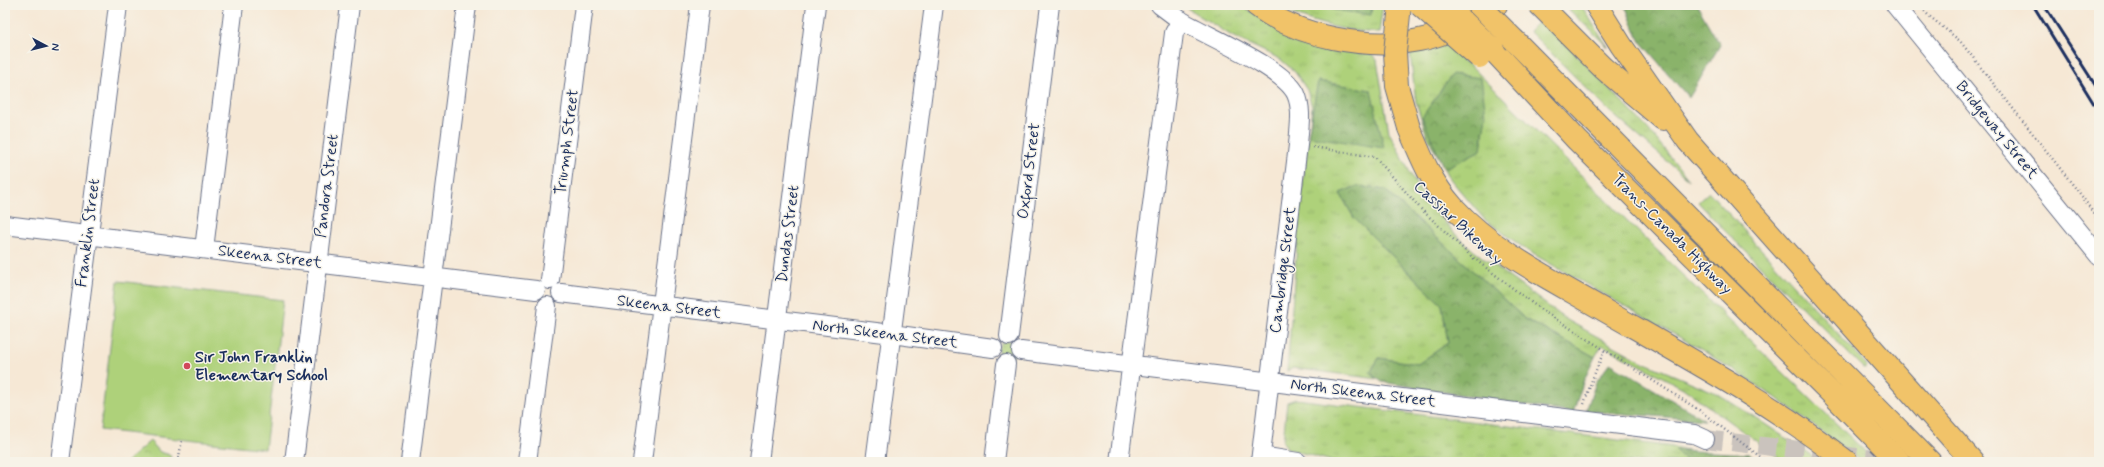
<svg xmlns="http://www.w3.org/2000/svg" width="2104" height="467" font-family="Mynerve,sans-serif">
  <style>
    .grass { fill: url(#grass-tufts); stroke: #64806c }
    .forest { fill: url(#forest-crowns); stroke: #527164 }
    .park { fill: url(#park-crowns); stroke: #64806c }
    .garden { fill: url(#garden-dots); stroke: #64806c }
    .pitch { fill: #aed17a; stroke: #64806c }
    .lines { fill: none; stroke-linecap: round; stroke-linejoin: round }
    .minor-tunnel { stroke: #cac3bd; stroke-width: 18; stroke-dasharray: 18 9; stroke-linecap: butt }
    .minor-casing { stroke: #687088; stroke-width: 20 }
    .highway-casing { stroke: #687088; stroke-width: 24 }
    .path { stroke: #687088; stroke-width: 2.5; stroke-dasharray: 1 3; stroke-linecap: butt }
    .minor { stroke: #fff; stroke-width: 18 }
    .highway { stroke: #f1c369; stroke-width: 22 }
    .rail { stroke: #1b2f5e; stroke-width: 3 }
    .highway-bridge-casing { stroke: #687088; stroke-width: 24; stroke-linecap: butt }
    .highway-bridge { stroke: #f1c369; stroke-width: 22 }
    .poi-dot { fill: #d1495b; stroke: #f7f3e8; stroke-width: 1.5 }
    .labels { text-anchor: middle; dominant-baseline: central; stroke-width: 3; stroke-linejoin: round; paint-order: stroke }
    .street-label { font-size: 16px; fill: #1b2f5e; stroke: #f7f3e8 }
    .poi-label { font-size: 16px; font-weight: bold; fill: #1b2f5e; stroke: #f7f3e8; text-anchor: start }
  </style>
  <defs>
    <pattern id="grass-tufts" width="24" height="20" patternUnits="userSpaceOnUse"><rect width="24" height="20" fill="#aed17a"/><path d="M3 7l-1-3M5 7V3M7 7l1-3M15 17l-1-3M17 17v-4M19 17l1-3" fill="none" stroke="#95b46c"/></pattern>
    <pattern id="forest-crowns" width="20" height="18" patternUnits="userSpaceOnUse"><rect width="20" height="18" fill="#8ab36a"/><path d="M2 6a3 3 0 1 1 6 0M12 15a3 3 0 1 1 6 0" fill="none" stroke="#70925a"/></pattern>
    <pattern id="park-crowns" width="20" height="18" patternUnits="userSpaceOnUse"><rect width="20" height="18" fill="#aed17a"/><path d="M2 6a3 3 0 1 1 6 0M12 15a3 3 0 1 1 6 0" fill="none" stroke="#95b46c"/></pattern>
    <pattern id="garden-dots" width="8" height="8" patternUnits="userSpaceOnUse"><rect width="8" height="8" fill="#aed17a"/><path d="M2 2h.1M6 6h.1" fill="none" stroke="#95b46c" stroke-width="1.8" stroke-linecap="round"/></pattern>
  </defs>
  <rect width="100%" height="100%" fill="#f7f3e8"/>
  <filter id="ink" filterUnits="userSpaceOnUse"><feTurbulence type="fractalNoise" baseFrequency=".025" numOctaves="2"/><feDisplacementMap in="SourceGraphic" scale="8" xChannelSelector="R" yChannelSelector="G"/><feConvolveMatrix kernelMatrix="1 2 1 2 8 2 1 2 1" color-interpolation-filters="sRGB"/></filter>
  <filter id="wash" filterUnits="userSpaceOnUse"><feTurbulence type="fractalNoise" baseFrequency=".012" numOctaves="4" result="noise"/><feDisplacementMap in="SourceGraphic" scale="16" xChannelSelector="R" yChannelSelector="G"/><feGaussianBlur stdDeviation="0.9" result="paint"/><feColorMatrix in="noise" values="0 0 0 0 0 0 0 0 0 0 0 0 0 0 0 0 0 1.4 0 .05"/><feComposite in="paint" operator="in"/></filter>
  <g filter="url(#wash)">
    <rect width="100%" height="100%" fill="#f6e8d5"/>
    <path class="grass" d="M 1182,5 L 1241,5 L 1273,26 L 1341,50 L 1373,55 L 1377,60 L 1389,132 L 1420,192 L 1453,232 L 1474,251 L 1567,320 L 1645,363 L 1714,392 L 1753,416 L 1821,462 L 1785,462 L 1683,388 L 1602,345 L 1595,357 L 1525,319 L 1385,190 L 1357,186 L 1340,193 L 1354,218 L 1442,305 L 1448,343 L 1418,364 L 1379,358 L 1370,373 L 1378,379 L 1293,368 L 1287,371 L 1300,207 L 1312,107 L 1307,90 L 1295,72 L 1280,59 L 1232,36 Z
      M 1274,5 L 1383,5 L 1379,33 C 1338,30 1311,23 1274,5 Z
      M 1564,5 L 1581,5 L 1608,47 Z
      M 1542,18 L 1648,129 L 1689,180 L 1608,110 L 1529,31 Z
      M 1445,41 L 1464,62 L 1467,62 L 1672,265 L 1876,462 L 1862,462 L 1775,397 L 1702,350 L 1528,251 L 1484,219 L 1451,180 L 1427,136 L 1416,102 L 1410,53 L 1427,49 Z
      M 1709,192 L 1865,363 L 1867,366 L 1866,369 L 1863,368 L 1724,230 L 1698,202 Z
      M 1296,399 L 1673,447 L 1705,454 L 1716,462 L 1335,462 L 1288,449 L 1283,442 L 1287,402 Z"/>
    <path class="forest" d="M 1325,5 L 1372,5 L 1371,15 L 1334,10 Z
      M 1625,5 L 1697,5 L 1720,45 L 1689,98 L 1639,40 Z
      M 1452,74 L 1481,78 L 1486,115 L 1481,150 L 1444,169 L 1422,117 Z
      M 1318,81 L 1371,90 L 1384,148 L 1308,136 Z
      M 1357,186 L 1385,190 L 1525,319 L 1595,357 L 1584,380 L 1573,413 L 1382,382 L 1370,373 L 1379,358 L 1418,364 L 1448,343 L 1442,305 L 1354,218 L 1340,193 Z
      M 1610,363 L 1705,420 L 1586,411 L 1596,382 Z
      M 1675,450 L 1749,454 L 1759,462 L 1687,462 Z"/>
    <path class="park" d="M 150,441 L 160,452 L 170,455 L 172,462 L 126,462 Z"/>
    <path class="garden" d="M998 350a9 9 0 1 1 18 0a9 9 0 1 1-18 0Z"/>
    <path class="pitch" d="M 118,281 L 283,300 L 265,449 L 100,430 Z"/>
  </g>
  <g filter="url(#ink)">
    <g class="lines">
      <path class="minor-tunnel" d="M 1705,439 L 1899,462"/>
      <g class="minor-casing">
        <path id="minor" d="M 1160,5 C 1167,10 1174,16 1182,21 C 1209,37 1284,68 1296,94 C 1303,110 1299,128 1298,145 L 1260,462
          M 1895,5 L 2099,256
          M 5,225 L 536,290
          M 204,249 L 234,5
          M 550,280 L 584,5
          M 561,293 L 892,334 L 993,348
          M 1009,336 L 1050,5
          M 1021,351 L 1694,434 L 1705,439
          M 1261,456 L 1298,462
          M 60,462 L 118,5
          M 294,462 L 350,5
          M 410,462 L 467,5
          M 527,462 L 547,306
          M 642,462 L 700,5
          M 759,462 L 816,5
          M 875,462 L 934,5
          M 994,462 L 1006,364
          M 1119,462 L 1174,33 L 1181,20"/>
      </g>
      <g class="highway-casing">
        <path id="highway" d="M 1256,5 C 1297,37 1368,50 1419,40 C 1447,35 1472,20 1496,5
          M 1540,5 L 1603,68 L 1663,119
          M 1596,5 L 1621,45 L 1688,141 L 1973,462
          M 1515,41 L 1930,462
          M 1494,51 L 1577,140 L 1834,396 L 1899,462
          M 1409,128 C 1421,157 1432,184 1453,207 C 1496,254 1555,281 1609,313 C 1690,359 1773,404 1847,462"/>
      </g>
      <path class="path" d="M 1919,5 L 1928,15 L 1960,41 L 2081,195 L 2099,221
        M 1313,147 L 1375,157 L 1421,209 L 1472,257 L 1540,309 L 1699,410 L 1767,462
        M 1584,404 L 1592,380 L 1604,351
        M 178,462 L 182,440"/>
      <use href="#minor" class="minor"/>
      <use href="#highway" class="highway"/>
      <path class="rail" d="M 2033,5 L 2099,112
        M 2044,5 L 2099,91"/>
      <g class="highway-bridge-casing">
        <path id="highway-bridge" d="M 1400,5 L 1395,52 L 1397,86 L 1409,128
          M 1420,5 L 1479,57
          M 1446,5 L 1494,51
          M 1479,5 L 1515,41"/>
      </g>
      <use href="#highway-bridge" class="highway-bridge"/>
    </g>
  </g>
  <circle class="poi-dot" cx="187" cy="366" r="4"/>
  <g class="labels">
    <g class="street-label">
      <text transform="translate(1997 130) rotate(51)">Bridgeway Street</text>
      <text transform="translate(567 142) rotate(-83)">Triumph Street</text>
      <text transform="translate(1029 171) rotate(-83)">Oxford Street</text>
      <text transform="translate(327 186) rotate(-83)">Pandora Street</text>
      <text transform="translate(1458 223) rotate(43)">Cassiar Bikeway</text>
      <text transform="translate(88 233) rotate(-83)">Franklin Street</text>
      <text transform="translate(788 234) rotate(-83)">Dundas Street</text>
      <text transform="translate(1672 234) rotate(45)">Trans-Canada Highway</text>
      <text transform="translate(270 257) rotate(7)">Skeena Street</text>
      <text transform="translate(1283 270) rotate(-83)">Cambridge Street</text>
      <text transform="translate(669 307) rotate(7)">Skeena Street</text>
      <text transform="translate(885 334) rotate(7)">North Skeena Street</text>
      <text transform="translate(1363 393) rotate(7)">North Skeena Street</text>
    </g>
    <g class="poi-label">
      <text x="195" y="357">Sir John Franklin<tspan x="195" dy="18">Elementary School</tspan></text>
    </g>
  </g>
  <rect width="2104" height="467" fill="none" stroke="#f7f3e8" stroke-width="20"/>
  <g transform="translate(46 46) rotate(97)" stroke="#f7f3e8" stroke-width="3" paint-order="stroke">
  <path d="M0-3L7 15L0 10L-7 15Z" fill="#1b2f5e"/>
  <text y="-6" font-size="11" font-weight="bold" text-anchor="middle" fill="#1b2f5e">N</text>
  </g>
</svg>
